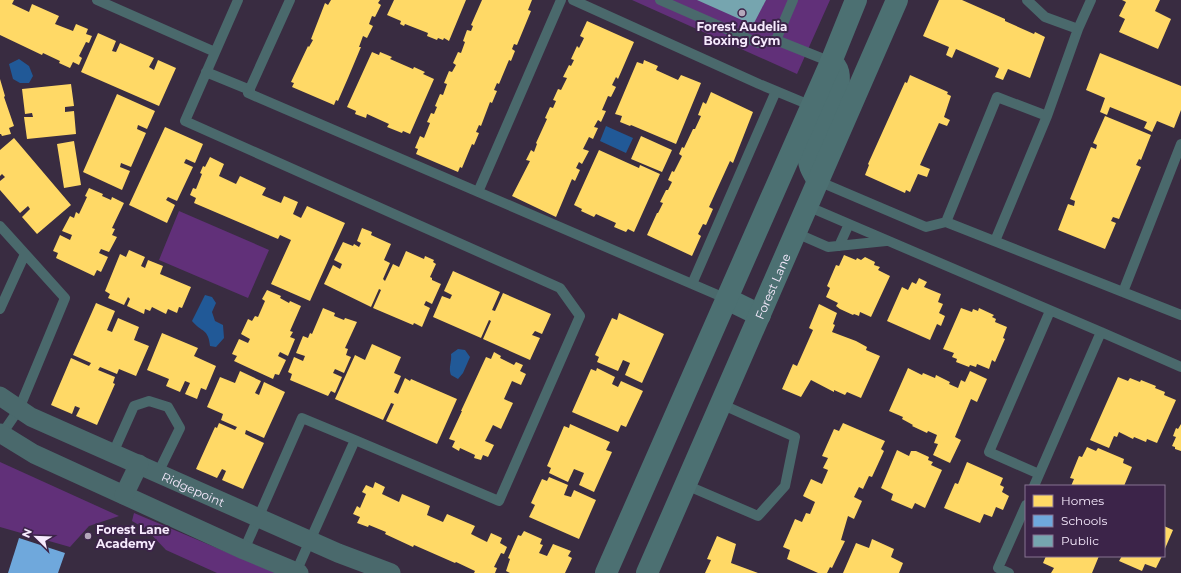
<svg xmlns="http://www.w3.org/2000/svg" width="1181" height="573" font-family="Montserrat,sans-serif">
  <style>
    .green { fill: #613079 }
    .water { fill: #215997 }
    .homes { fill: #ffd966 }
    .schools { fill: #6fa8dc }
    .public { fill: #76a5af }
    .lines { fill: none; stroke-linecap: round; stroke-linejoin: round }
    .service { stroke: #4a696c; stroke-width: 10 }
    .minor { stroke: #4a696c; stroke-width: 19 }
    .secondary { stroke: #4c7072; stroke-width: 22 }
    .poi-dot { fill: #b4a8bb; stroke: #3c2449; stroke-width: 1.5 }
    .labels { text-anchor: middle; dominant-baseline: central; stroke-width: 4; stroke-linejoin: round; paint-order: stroke }
    .poi-label { font-size: 12px; font-weight: bold; fill: #f6eafd; stroke: #3c2449 }
    .street-label { font-size: 12px; fill: #f6eafd; stroke: #3c2449 }
  </style>
  <rect width="100%" height="100%" fill="#392c41"/>
  <path class="green" d="M 632,0 L 830,0 L 797,74 Z
    M 179,211 L 269,250 L 248,298 L 159,260 Z
    M 0,462 L 119,516 L 89,526 L 70,547 L 0,527 Z
    M 134,513 L 276,573 L 217,573 L 166,550 L 146,529 L 132,521 Z"/>
  <path class="water" d="M 19,59 L 29,66 L 33,76 L 29,83 L 20,83 L 13,79 L 9,64 Z
    M 606,126 L 633,138 L 626,153 L 600,141 Z
    M 205,295 L 212,297 L 216,303 L 212,312 L 215,321 L 223,325 L 224,338 L 216,347 L 210,346 C 208,328 202,333 192,321 Z
    M 458,349 L 465,350 L 470,357 L 463,373 L 458,379 L 451,375 C 448,367 452,363 451,354 Z"/>
  <path class="homes" d="M 0,0 L 14,0 L 12,4 L 29,12 L 32,4 L 59,16 L 55,24 L 73,31 L 76,24 L 88,29 L 86,34 L 92,36 L 89,43 L 86,42 L 79,56 L 82,58 L 79,65 L 73,62 L 70,68 L 59,63 L 60,61 L 43,53 L 42,55 L 0,35 Z
    M 331,0 L 380,0 L 378,3 L 381,5 L 375,17 L 372,16 L 369,24 L 373,26 L 367,38 L 363,36 L 359,47 L 361,47 L 348,78 L 338,101 L 336,100 L 334,105 L 292,87 L 294,83 L 291,82 L 308,46 L 309,47 L 313,40 L 311,39 L 325,3 L 328,5 Z
    M 394,0 L 466,0 L 449,41 L 444,38 L 443,40 L 438,38 L 437,40 L 427,36 L 428,33 L 405,24 L 404,26 L 400,24 L 401,21 L 387,15 Z
    M 482,0 L 532,0 L 528,10 L 531,11 L 517,45 L 514,44 L 512,49 L 515,51 L 511,61 L 509,60 L 499,84 L 497,83 L 494,90 L 497,91 L 492,103 L 490,102 L 481,126 L 479,125 L 476,132 L 479,133 L 474,145 L 472,144 L 462,168 L 460,167 L 458,172 L 416,154 L 418,149 L 415,148 L 420,136 L 424,138 L 430,123 L 427,122 L 431,113 L 434,114 L 437,107 L 435,106 L 440,94 L 443,95 L 447,84 L 444,83 L 449,71 L 452,72 L 456,65 L 453,63 L 458,52 L 461,53 L 465,42 L 463,41 L 467,30 L 471,31 L 473,26 L 471,25 Z
    M 939,0 L 962,0 L 1005,19 L 1005,21 L 1034,34 L 1035,32 L 1045,37 L 1030,78 L 1008,69 L 1003,80 L 995,77 L 999,68 L 956,49 L 952,58 L 946,55 L 949,47 L 923,36 Z
    M 1122,0 L 1160,0 L 1155,11 L 1171,19 L 1158,49 L 1119,32 L 1125,19 L 1119,16 L 1126,2 Z
    M 587,21 L 634,42 L 618,79 L 616,77 L 612,85 L 616,87 L 611,97 L 608,96 L 602,110 L 606,111 L 601,122 L 598,120 L 594,127 L 598,128 L 593,139 L 589,137 L 583,149 L 589,151 L 582,164 L 579,162 L 576,168 L 580,170 L 575,181 L 572,179 L 556,217 L 512,196 L 530,161 L 526,160 L 531,150 L 534,152 L 537,144 L 536,143 L 547,119 L 545,118 L 550,107 L 553,108 L 556,101 L 553,100 L 558,89 L 561,90 L 567,78 L 563,77 L 569,65 L 571,66 L 574,60 L 571,59 L 577,46 L 579,48 L 584,38 L 580,36 Z
    M 98,33 L 116,41 L 112,51 L 116,52 L 120,43 L 154,58 L 149,67 L 154,70 L 158,60 L 176,68 L 159,106 L 81,72 Z
    M 372,52 L 379,55 L 380,52 L 392,57 L 390,59 L 413,69 L 414,67 L 425,72 L 423,74 L 434,79 L 410,134 L 403,131 L 402,133 L 387,127 L 389,124 L 367,114 L 366,118 L 355,114 L 356,111 L 347,107 Z
    M 1100,53 L 1181,86 L 1181,110 L 1174,128 L 1157,121 L 1152,132 L 1144,128 L 1147,122 L 1110,107 L 1107,115 L 1100,112 L 1105,98 L 1086,90 Z
    M 644,60 L 658,66 L 656,70 L 678,80 L 681,75 L 701,83 L 676,144 L 631,125 L 630,126 L 620,122 L 622,116 L 615,114 L 637,62 L 643,64 Z
    M 910,75 L 948,92 L 947,94 L 951,96 L 944,117 L 950,120 L 947,126 L 939,123 L 920,165 L 930,169 L 927,177 L 918,174 L 910,192 L 906,190 L 905,193 L 865,175 L 869,165 L 868,164 L 905,82 L 907,83 Z
    M 0,79 L 5,96 L 4,97 L 14,126 L 9,128 L 11,134 L 2,136 L 1,134 L 0,134 Z
    M 71,84 L 74,106 L 65,107 L 65,112 L 74,111 L 76,134 L 27,139 L 24,117 L 33,117 L 32,113 L 25,114 L 22,89 Z
    M 711,92 L 753,112 L 733,163 L 730,161 L 709,207 L 713,209 L 706,225 L 703,224 L 698,234 L 701,236 L 692,256 L 647,235 L 657,213 L 658,213 L 663,203 L 660,202 L 666,190 L 668,190 L 672,182 L 668,180 L 672,171 L 674,172 L 682,156 L 679,154 L 682,147 L 684,148 L 693,129 L 695,129 L 701,116 L 698,115 L 703,102 L 706,104 Z
    M 117,94 L 155,111 L 147,129 L 138,125 L 137,129 L 146,133 L 131,167 L 121,163 L 120,167 L 130,171 L 122,190 L 83,172 Z
    M 1105,116 L 1151,135 L 1141,160 L 1139,159 L 1136,165 L 1141,167 L 1119,219 L 1113,217 L 1111,221 L 1116,223 L 1105,249 L 1058,230 L 1068,204 L 1074,206 L 1075,201 L 1070,199 L 1091,147 L 1096,149 L 1097,145 L 1093,143 Z
    M 165,127 L 203,144 L 195,163 L 186,159 L 184,163 L 193,167 L 177,201 L 168,197 L 166,200 L 175,205 L 167,223 L 129,205 Z
    M 641,136 L 672,150 L 662,172 L 631,159 Z
    M 14,138 L 71,205 L 37,234 L 22,217 L 30,209 L 28,206 L 20,213 L 0,190 L 0,181 L 5,177 L 2,174 L 0,176 L 0,150 Z
    M 74,141 L 81,185 L 64,188 L 57,144 Z
    M 599,150 L 639,168 L 640,165 L 660,174 L 634,232 L 628,229 L 626,232 L 614,227 L 616,223 L 596,214 L 594,217 L 581,211 L 582,209 L 574,205 Z
    M 210,157 L 224,164 L 219,176 L 236,184 L 240,176 L 266,188 L 262,195 L 281,203 L 284,196 L 298,202 L 293,214 L 301,218 L 307,206 L 345,223 L 310,301 L 271,284 L 291,240 L 280,235 L 278,239 L 194,203 L 196,198 L 190,195 L 193,188 L 196,189 L 202,174 L 200,173 L 203,166 L 205,167 Z
    M 89,188 L 103,194 L 102,196 L 111,200 L 112,197 L 124,203 L 112,228 L 115,229 L 112,235 L 117,237 L 109,252 L 101,249 L 99,253 L 108,257 L 101,272 L 97,270 L 94,276 L 56,258 L 58,253 L 53,251 L 60,235 L 70,240 L 72,235 L 62,231 L 70,216 L 74,218 L 76,212 L 79,214 L 87,197 L 85,196 Z
    M 362,228 L 372,232 L 371,235 L 391,244 L 384,260 L 390,263 L 383,279 L 385,281 L 393,264 L 399,267 L 406,251 L 424,259 L 425,256 L 434,260 L 433,262 L 436,264 L 430,277 L 432,278 L 432,280 L 441,284 L 432,304 L 426,301 L 424,305 L 430,308 L 422,327 L 414,323 L 413,325 L 373,308 L 381,290 L 379,289 L 371,307 L 324,284 L 333,265 L 340,269 L 342,264 L 334,260 L 343,242 L 353,246 L 354,244 L 359,247 L 361,243 L 357,241 Z
    M 129,250 L 145,257 L 141,266 L 145,268 L 148,260 L 163,266 L 160,274 L 191,287 L 182,308 L 179,307 L 177,313 L 168,309 L 166,314 L 152,307 L 150,311 L 145,309 L 144,314 L 127,306 L 130,299 L 128,297 L 124,305 L 108,298 L 110,294 L 105,291 L 120,254 L 126,257 Z
    M 844,255 L 856,260 L 857,258 L 861,260 L 865,257 L 875,262 L 874,265 L 880,267 L 878,270 L 890,276 L 871,317 L 860,312 L 859,316 L 854,314 L 853,315 L 840,309 L 836,306 L 838,303 L 826,297 L 830,288 L 827,286 L 836,265 L 839,266 Z
    M 453,271 L 500,292 L 492,310 L 495,311 L 503,293 L 551,314 L 542,334 L 535,331 L 532,335 L 540,338 L 530,360 L 483,339 L 491,321 L 489,320 L 481,338 L 433,317 L 442,296 L 450,299 L 452,295 L 444,291 Z
    M 919,278 L 927,282 L 924,287 L 941,294 L 938,302 L 943,304 L 939,313 L 945,316 L 941,326 L 937,324 L 930,340 L 887,321 L 902,287 L 908,290 L 912,282 L 916,284 Z
    M 267,290 L 281,296 L 280,298 L 289,303 L 290,301 L 301,306 L 290,331 L 293,332 L 290,337 L 295,339 L 288,356 L 280,352 L 278,356 L 286,360 L 279,375 L 275,374 L 273,379 L 234,361 L 237,356 L 232,354 L 239,339 L 248,343 L 250,339 L 241,334 L 248,319 L 252,321 L 255,316 L 258,317 L 265,301 L 262,299 Z
    M 96,303 L 115,311 L 107,330 L 112,332 L 118,318 L 139,327 L 134,340 L 149,346 L 136,376 L 119,369 L 117,374 L 100,367 L 98,370 L 115,377 L 113,383 L 115,384 L 97,425 L 76,416 L 80,408 L 75,406 L 72,414 L 51,405 L 71,358 L 89,366 L 91,363 L 73,355 Z
    M 819,304 L 837,313 L 833,324 L 835,325 L 832,332 L 856,341 L 867,347 L 866,350 L 880,356 L 861,398 L 847,392 L 845,395 L 834,390 L 834,392 L 811,380 L 801,397 L 782,389 L 793,364 L 797,366 L 813,330 L 809,328 Z
    M 323,308 L 335,313 L 334,316 L 344,320 L 345,318 L 357,322 L 345,348 L 348,349 L 346,355 L 351,357 L 344,373 L 335,369 L 333,373 L 342,377 L 335,393 L 331,391 L 328,396 L 290,380 L 292,374 L 288,372 L 294,357 L 303,361 L 305,356 L 296,353 L 303,336 L 308,338 L 310,333 L 312,334 Z
    M 961,308 L 972,312 L 973,309 L 978,311 L 979,308 L 994,315 L 992,317 L 996,319 L 995,322 L 1007,327 L 1003,338 L 1005,339 L 995,362 L 992,360 L 989,369 L 977,364 L 976,367 L 970,365 L 969,367 L 956,362 L 957,359 L 952,357 L 954,353 L 943,349 Z
    M 619,313 L 664,334 L 642,383 L 625,375 L 630,363 L 623,360 L 618,371 L 597,362 L 599,357 L 595,355 L 612,318 L 617,320 Z
    M 162,333 L 198,348 L 194,356 L 216,366 L 206,390 L 201,388 L 197,399 L 185,394 L 190,383 L 185,381 L 180,392 L 166,386 L 169,379 L 147,370 Z
    M 372,344 L 401,357 L 394,373 L 401,376 L 394,392 L 398,394 L 405,378 L 410,381 L 411,379 L 457,399 L 437,444 L 386,421 L 394,404 L 391,403 L 383,420 L 335,399 L 355,355 L 365,360 Z
    M 494,352 L 501,356 L 500,358 L 514,365 L 516,362 L 523,365 L 520,371 L 526,374 L 521,385 L 512,381 L 504,399 L 513,403 L 501,429 L 493,425 L 485,441 L 494,445 L 488,457 L 483,455 L 481,460 L 474,458 L 475,455 L 460,448 L 459,451 L 452,447 L 455,441 L 449,439 L 462,411 L 461,411 L 486,357 L 491,359 Z
    M 597,368 L 615,377 L 612,384 L 618,387 L 621,381 L 643,391 L 626,427 L 621,425 L 618,432 L 572,412 L 591,369 L 596,371 Z
    M 908,368 L 922,375 L 923,373 L 935,378 L 936,375 L 950,382 L 949,384 L 958,388 L 961,380 L 965,382 L 970,371 L 987,379 L 977,402 L 971,399 L 955,437 L 961,440 L 950,463 L 933,455 L 938,444 L 934,443 L 937,435 L 928,431 L 927,433 L 912,426 L 913,425 L 902,419 L 903,417 L 889,411 Z
    M 240,371 L 261,381 L 255,393 L 259,395 L 264,382 L 285,392 L 264,438 L 246,430 L 245,434 L 264,443 L 243,489 L 222,480 L 226,471 L 222,469 L 217,478 L 196,469 L 215,427 L 217,428 L 219,423 L 235,430 L 237,427 L 221,420 L 223,414 L 207,407 L 220,377 L 235,383 Z
    M 1118,377 L 1128,381 L 1130,378 L 1140,382 L 1141,380 L 1156,386 L 1155,388 L 1165,392 L 1164,395 L 1176,400 L 1157,443 L 1147,439 L 1146,442 L 1134,437 L 1133,439 L 1119,432 L 1117,437 L 1114,436 L 1109,448 L 1090,440 Z
    M 843,423 L 885,441 L 881,449 L 884,451 L 872,477 L 869,476 L 863,489 L 859,487 L 854,497 L 862,501 L 854,519 L 848,516 L 841,540 L 845,541 L 832,568 L 830,567 L 827,573 L 818,573 L 787,559 L 790,550 L 783,547 L 795,519 L 802,522 L 806,513 L 810,514 L 815,502 L 803,496 L 811,479 L 822,484 L 828,470 L 823,468 L 828,458 L 822,456 L 834,429 L 839,431 Z
    M 570,424 L 610,442 L 606,450 L 612,452 L 594,492 L 579,485 L 584,473 L 574,469 L 568,482 L 549,473 L 551,468 L 547,466 L 564,426 L 569,428 Z
    M 1181,424 L 1181,451 L 1175,449 L 1175,447 L 1172,446 L 1176,437 L 1173,436 L 1176,428 L 1178,429 Z
    M 1087,447 L 1096,451 L 1098,448 L 1124,459 L 1123,463 L 1132,467 L 1124,486 L 1071,486 L 1074,479 L 1070,478 L 1079,456 L 1082,457 Z
    M 897,450 L 909,456 L 911,451 L 916,451 L 929,457 L 928,460 L 933,462 L 931,465 L 942,470 L 925,508 L 915,503 L 912,509 L 891,500 L 893,494 L 881,488 Z
    M 967,462 L 1003,478 L 1000,485 L 1004,487 L 1002,492 L 1009,496 L 1003,510 L 996,507 L 992,517 L 984,514 L 980,523 L 944,508 L 955,483 L 958,484 Z
    M 549,477 L 568,485 L 564,495 L 571,497 L 574,490 L 596,500 L 579,539 L 529,517 L 535,505 L 531,503 L 542,479 L 547,481 Z
    M 375,482 L 385,487 L 382,494 L 399,502 L 402,494 L 430,506 L 427,515 L 443,522 L 447,514 L 475,526 L 471,534 L 487,542 L 491,533 L 502,538 L 500,543 L 507,547 L 504,554 L 501,553 L 494,567 L 497,568 L 495,573 L 474,573 L 475,571 L 456,562 L 455,563 L 414,545 L 413,547 L 385,534 L 386,532 L 369,525 L 368,527 L 357,523 L 360,517 L 353,514 L 357,506 L 360,508 L 366,494 L 362,492 L 366,485 L 373,488 Z
    M 1164,526 L 1173,530 L 1164,551 Z
    M 524,531 L 542,539 L 540,544 L 543,545 L 539,553 L 547,556 L 553,544 L 571,551 L 568,556 L 572,558 L 565,573 L 510,573 L 506,571 L 510,559 L 508,558 L 518,535 L 521,536 Z
    M 717,536 L 736,544 L 731,563 L 758,573 L 705,573 L 711,560 L 707,559 Z
    M 872,539 L 894,549 L 891,557 L 903,563 L 899,573 L 843,573 L 856,543 L 869,548 Z
    M 1046,556 L 1099,556 L 1092,573 L 1051,573 L 1054,568 L 1043,563 Z
    M 1122,556 L 1162,556 L 1156,568 L 1145,564 L 1142,571 L 1119,561 Z"/>
  <path class="schools" d="M 19,538 L 65,553 L 58,573 L 8,573 Z"/>
  <path class="public" d="M 697,0 L 766,0 L 753,25 Z"/>
  <g class="lines">
    <path class="service" d="M 97,0 L 215,52
      M 238,0 L 185,121 L 560,288 L 580,316 L 499,501 L 355,440 L 296,572
      M 290,0 L 248,93 L 727,299
      M 573,0 L 759,84 L 812,106
      M 660,0 L 758,43 L 776,40
      M 793,0 L 776,40 L 831,62
      M 1027,0 L 1045,17 L 1078,29
      M 206,72 L 250,90
      M 818,181 L 926,227 L 946,222 L 1181,315
      M 478,192 L 561,0
      M 807,206 L 1101,332
      M 946,222 L 997,97 L 1047,116
      M 0,226 L 65,298 L 19,409 L 2,434
      M 796,233 L 828,247 L 886,241
      M 995,241 L 1047,116 L 1078,29 L 1091,0
      M 839,246 L 849,224
      M 692,284 L 776,91
      M 1123,292 L 1181,144
      M 0,309 L 25,254
      M 113,453 L 134,406 L 149,401 L 168,407 L 180,428 L 158,473
      M 1039,474 L 989,452 L 1050,311
      M 686,485 L 758,516 L 785,486 L 795,437 L 721,404
      M 1034,486 L 1101,332 L 1181,367
      M 244,550 L 302,418 L 355,440
      M 1009,573 L 998,568 L 1026,505"/>
    <g class="minor">
      <path id="s1" d="M 0,396 L 31,417 L 338,553 L 391,573"/>
      <path d="M 0,433 L 34,454 L 244,550 L 299,573"/>
      <path d="M 124,495 L 139,464"/>
    </g>
    <g class="secondary">
      <path d="M 818,181 C 814,174 807,164 809,155 C 814,133 856,80 831,62"/>
      <path d="M 727,299 L 760,315"/>
      <path d="M 606,573 L 831,62 L 856,0"/>
      <path id="s2" d="M 647,573 L 897,0"/>
    </g>
  </g>
  <g class="poi-dot">
    <circle cx="742" cy="13" r="4"/>
    <circle cx="88" cy="536" r="4"/>
  </g>
  <g class="labels">
    <g class="poi-label">
      <text x="742" y="26">Forest Audelia<tspan x="742" dy="14">Boxing Gym</tspan></text>
      <text x="96" y="529" text-anchor="start">Forest Lane<tspan x="96" dy="14">Academy</tspan></text>
    </g>
    <g class="street-label">
      <text stroke="none"><textPath href="#s2" startOffset="313">Forest Lane</textPath></text>
      <text stroke="none"><textPath href="#s1" startOffset="215">Ridgepoint</textPath></text>
    </g>
  </g>
  <rect x="1025" y="485" width="140" height="72" fill="#3c2449" stroke="#867391"/>
  <rect x="1033" y="495" width="20" height="12" fill="#ffd966" stroke="#867391"/>
  <text x="1061" y="505" font-size="12" fill="#f6eafd">Homes</text>
  <rect x="1033" y="515" width="20" height="12" fill="#6fa8dc" stroke="#867391"/>
  <text x="1061" y="525" font-size="12" fill="#f6eafd">Schools</text>
  <rect x="1033" y="535" width="20" height="12" fill="#76a5af" stroke="#867391"/>
  <text x="1061" y="545" font-size="12" fill="#f6eafd">Public</text>
  <g transform="translate(36 537) rotate(293)" stroke="#3c2449" stroke-width="3" paint-order="stroke">
  <path d="M0-3L7 15L0 10L-7 15Z" fill="#f6eafd"/>
  <text y="-6" font-size="11" font-weight="bold" text-anchor="middle" fill="#f6eafd">N</text>
  </g>
</svg>
